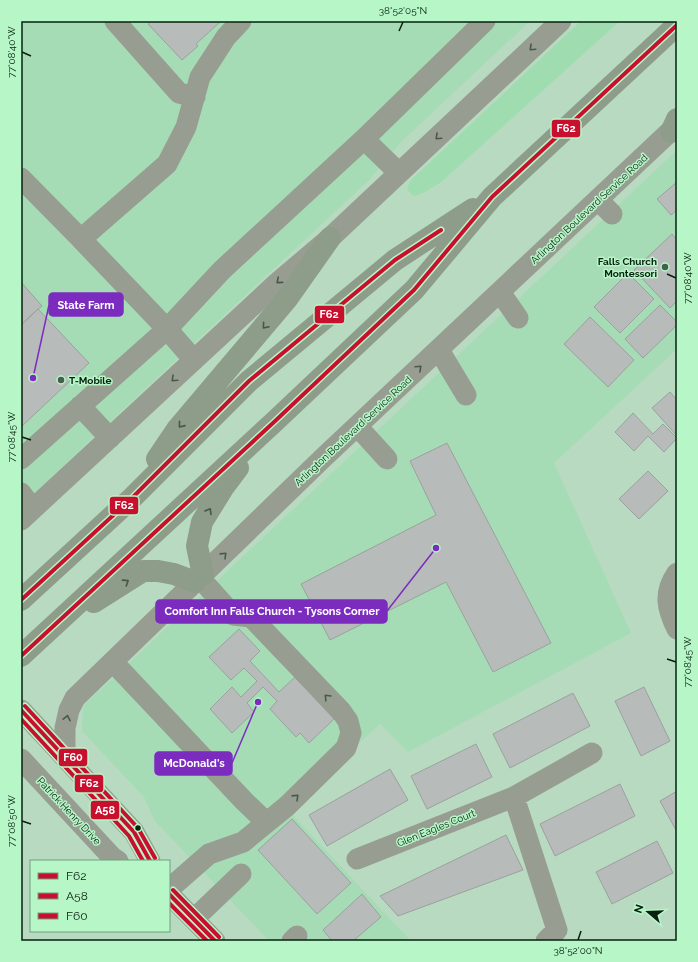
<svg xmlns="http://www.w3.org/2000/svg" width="698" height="962" font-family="Raleway,sans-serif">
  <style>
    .built { fill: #a6dcb5 }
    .green { fill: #9fddb0 }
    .building { fill: #b7bcba; stroke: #9ba19e }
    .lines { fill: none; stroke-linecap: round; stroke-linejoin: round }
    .minor { stroke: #979e91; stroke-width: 21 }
    .highway { stroke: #8e9c8a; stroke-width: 22 }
    .bus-1-casing { stroke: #b7f6c7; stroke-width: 7 }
    .bus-2-casing { stroke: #b7f6c7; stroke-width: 7 }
    .bus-3-casing { stroke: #b7f6c7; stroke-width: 7 }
    .bus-1 { stroke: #c8102e; stroke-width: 4 }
    .bus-2 { stroke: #c8102e; stroke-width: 4 }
    .bus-3 { stroke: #c8102e; stroke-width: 4 }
    .oneway { stroke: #48594a }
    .oneway2 { stroke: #445847 }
    .ticks { fill: none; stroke: #072010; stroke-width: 1.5 }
    .poi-dot { fill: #45614e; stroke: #b7f6c7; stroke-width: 1.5 }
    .bus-dot { fill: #072010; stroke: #b7f6c7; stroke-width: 1.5 }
    .labels { text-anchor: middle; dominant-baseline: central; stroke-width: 3; stroke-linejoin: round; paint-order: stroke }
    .street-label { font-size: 10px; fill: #072010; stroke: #b7f6c7 }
    .poi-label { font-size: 10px; font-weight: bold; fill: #072010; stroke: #b7f6c7; text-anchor: end }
    .leader { fill: none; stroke: #7b2cbf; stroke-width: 1.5 }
    .callout-dot { fill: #7b2cbf; stroke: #b7f6c7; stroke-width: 1.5 }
    .callout { fill: #7b2cbf; stroke: #7b2cbf; stroke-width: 1.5 }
    .callout-label { font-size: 11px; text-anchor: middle; font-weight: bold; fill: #fff }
    .line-badge { stroke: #b7f6c7; stroke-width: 1.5 }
    .badge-label { font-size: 11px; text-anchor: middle; font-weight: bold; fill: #fff }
    .neatline { fill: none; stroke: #072010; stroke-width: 1.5 }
    .ticks-label { font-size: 10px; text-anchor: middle; fill: #072010 }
  </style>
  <rect width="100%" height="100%" fill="#b8dac1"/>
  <path class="built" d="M 21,21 L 530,21 L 400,143 L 369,180 L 83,447 L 21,506 Z
    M 677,150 L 677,349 L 554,463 L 631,633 L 408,752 L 380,724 L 287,809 L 411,941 L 269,941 L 154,820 L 144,797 L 82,731 L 83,706 Z"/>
  <path class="green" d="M 581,21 L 620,21 L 440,183 L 423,193 L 414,196 C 406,191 406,187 411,180 Z"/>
  <path class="building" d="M 151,21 L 221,21 L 196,44 L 198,46 L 182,60 L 148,24 Z
    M 677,182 L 677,210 L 671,215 L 657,199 Z
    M 672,234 L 677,240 L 677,301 L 670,308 L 634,270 Z
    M 628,273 L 654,299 L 620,333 L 594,307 Z
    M 21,282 L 42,306 L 38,309 L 21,325 Z
    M 660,305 L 677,322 L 677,325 L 643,358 L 625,339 Z
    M 38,309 L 89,363 L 21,427 L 21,325 Z
    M 590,317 L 634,360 L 608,387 L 564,344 Z
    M 670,392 L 677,400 L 677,436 L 652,408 Z
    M 633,413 L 653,434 L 663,424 L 677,438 L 664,452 L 648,436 L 634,451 L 615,432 Z
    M 447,443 L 551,643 L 493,672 L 446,582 L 330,640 L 301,584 L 436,515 L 410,461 Z
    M 648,471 L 668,491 L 639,519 L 619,499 Z
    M 239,629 L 260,651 L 250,661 L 279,692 L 295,677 L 334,719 L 309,743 L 300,733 L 296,737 L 270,709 L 277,701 L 263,687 L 247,703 L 254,712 L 232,733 L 210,709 L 232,687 L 241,697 L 257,681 L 244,668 L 231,680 L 209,657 Z
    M 644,687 L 670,741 L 641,756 L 615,701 Z
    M 573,693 L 590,726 L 510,768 L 493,734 Z
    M 476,744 L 492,777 L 427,809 L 411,776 Z
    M 390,769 L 408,800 L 327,846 L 309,815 Z
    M 620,784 L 635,816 L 555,856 L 540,824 Z
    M 677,791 L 677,832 L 660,801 Z
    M 292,819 L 351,883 L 317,914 L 258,850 Z
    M 506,835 L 523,870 L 398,916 L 380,896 Z
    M 657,841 L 673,873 L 612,904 L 596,872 Z
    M 362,894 L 381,917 L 353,941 L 332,941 L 323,930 Z"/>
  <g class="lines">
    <path class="minor" d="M 115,21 L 179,93 L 195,97
      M 364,139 L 399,173
      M 21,178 L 81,239 L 167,164 L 186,127 L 200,77 L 226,37 L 241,21
      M 598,200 L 612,214
      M 81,239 L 167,329 L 194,360
      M 500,292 L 518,318
      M 439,350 L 466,395
      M 80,406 L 110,438
      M 357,426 L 387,459
      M 21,459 L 167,329 L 222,270 L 364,139 L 485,21
      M 21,493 L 33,509
      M 21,520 L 277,283 L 330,238 L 561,21
      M 677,573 C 663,593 667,609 677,629
      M 113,662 L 245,802 L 266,822
      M 21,710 L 134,832 L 150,861
      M 65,757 L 65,728 L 69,710 L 75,698 L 324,457 L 677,125
      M 21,759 L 112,857 L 118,861
      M 514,797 L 557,930 L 546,941
      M 357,859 L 514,797 L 592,753
      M 169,889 L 209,854 L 243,842 L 287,806 L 346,748 L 351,733 L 348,721 L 341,711 L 253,619 L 251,617 L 233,615 L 200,578
      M 169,894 L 215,941
      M 194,919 L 241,874
      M 292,941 L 297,936"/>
    <path class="highway" d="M 671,132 L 677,119
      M 157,459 L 178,428 L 287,299 L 330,238
      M 203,575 L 197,546 L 202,522 L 223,488 L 238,468
      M 21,600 L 132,498 L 249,381 L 395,260 L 473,209
      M 94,602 L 143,571 L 158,571 L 174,574 L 195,582
      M 21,656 L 273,423 L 414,290 L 492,197 L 677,25"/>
    <g class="bus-1-casing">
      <path id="bus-1" d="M 21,600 L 132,498 L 249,381 L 395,260 L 441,230
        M 21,656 L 273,423 L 414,290 L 492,197 L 677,25
        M 21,710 L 134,832 L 150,861
        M 169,894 L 215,941"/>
    </g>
    <g class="bus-2-casing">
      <path id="bus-2" d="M 21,719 L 129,836 L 143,861
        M 169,903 L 207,941"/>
    </g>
    <g class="bus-3-casing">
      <path id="bus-3" d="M 25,706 L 138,828 L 155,858
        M 173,890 L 219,937"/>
    </g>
    <use href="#bus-1" class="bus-1"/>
    <use href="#bus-2" class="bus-2"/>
    <use href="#bus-3" class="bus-3"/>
  </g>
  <defs><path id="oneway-chevron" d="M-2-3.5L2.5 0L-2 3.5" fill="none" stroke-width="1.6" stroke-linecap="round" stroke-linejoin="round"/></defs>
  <g class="oneway">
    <use href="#oneway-chevron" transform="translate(532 48) rotate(137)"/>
    <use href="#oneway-chevron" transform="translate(438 137) rotate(137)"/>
    <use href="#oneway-chevron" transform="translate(279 281) rotate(139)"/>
    <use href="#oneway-chevron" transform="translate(419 368) rotate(-43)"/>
    <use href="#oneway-chevron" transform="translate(174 379) rotate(137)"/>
    <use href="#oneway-chevron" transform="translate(224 555) rotate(-44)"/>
    <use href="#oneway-chevron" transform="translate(327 697) rotate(-134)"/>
    <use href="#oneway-chevron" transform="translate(67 718) rotate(-78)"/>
    <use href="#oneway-chevron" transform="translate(296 797) rotate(-44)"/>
  </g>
  <g class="oneway2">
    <use href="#oneway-chevron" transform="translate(265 326) rotate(130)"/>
    <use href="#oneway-chevron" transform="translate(181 425) rotate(129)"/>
    <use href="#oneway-chevron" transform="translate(209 511) rotate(-59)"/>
    <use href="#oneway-chevron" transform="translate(126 582) rotate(-33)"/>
  </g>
  <path class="ticks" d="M 399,31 L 403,22M 22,52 L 31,56M 667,274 L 676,278M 22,437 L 31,440M 667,659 L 676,662M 22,821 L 31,824M 578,940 L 581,931"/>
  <g class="poi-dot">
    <circle cx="665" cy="267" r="4"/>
    <circle cx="61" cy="380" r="4"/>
  </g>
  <circle class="bus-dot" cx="138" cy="828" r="3.5"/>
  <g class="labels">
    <g class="street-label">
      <text transform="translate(589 209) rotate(-43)">Arlington Boulevard Service Road</text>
      <text transform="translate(353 431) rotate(-43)">Arlington Boulevard Service Road</text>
      <text transform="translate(69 811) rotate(47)">Patrick Henry Drive</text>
      <text transform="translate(436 828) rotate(-22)">Glen Eagles Court</text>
    </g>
    <g class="poi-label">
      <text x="657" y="261">Falls Church<tspan x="657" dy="12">Montessori</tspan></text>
      <text x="69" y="380" text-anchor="start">T-Mobile</text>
    </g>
  </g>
  <path class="leader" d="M33 378L49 305M436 548L387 611M258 702L232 763"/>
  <g class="callout-dot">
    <circle cx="33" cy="378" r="4"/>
    <circle cx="436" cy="548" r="4"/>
    <circle cx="258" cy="702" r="4"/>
  </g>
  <g class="callout">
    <rect x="49" y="293" width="74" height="23" rx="4"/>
    <rect x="156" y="600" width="231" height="23" rx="4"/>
    <rect x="155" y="752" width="77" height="23" rx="4"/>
  </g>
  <g class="callout-label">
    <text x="86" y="309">State Farm</text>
    <text x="272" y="615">Comfort Inn Falls Church - Tysons Corner</text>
    <text x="194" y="767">McDonald's</text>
  </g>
  <g class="line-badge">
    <rect x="551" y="119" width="30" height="19" rx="4" fill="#c8102e"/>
    <rect x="314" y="305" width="31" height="19" rx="4" fill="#c8102e"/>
    <rect x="109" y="496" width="30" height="19" rx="4" fill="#c8102e"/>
    <rect x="58" y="748" width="30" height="19" rx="4" fill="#c8102e"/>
    <rect x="74" y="774" width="30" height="19" rx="4" fill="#c8102e"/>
    <rect x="90" y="800" width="30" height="20" rx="4" fill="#c8102e"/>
  </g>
  <g class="badge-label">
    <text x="566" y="132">F62</text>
    <text x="329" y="318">F62</text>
    <text x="124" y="509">F62</text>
    <text x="73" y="761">F60</text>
    <text x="89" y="787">F62</text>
    <text x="105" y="814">A58</text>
  </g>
  <rect width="698" height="962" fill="none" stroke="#b7f6c7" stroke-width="44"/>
  <rect x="30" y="860" width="140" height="72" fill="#b7f6c7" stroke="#71a07e"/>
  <rect x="38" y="873" width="20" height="6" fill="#c8102e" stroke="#71a07e"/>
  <text x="66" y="880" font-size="12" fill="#072010">F62</text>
  <rect x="38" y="893" width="20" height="6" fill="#c8102e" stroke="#71a07e"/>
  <text x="66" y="900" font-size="12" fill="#072010">A58</text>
  <rect x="38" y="913" width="20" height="6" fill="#c8102e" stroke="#71a07e"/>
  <text x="66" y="920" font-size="12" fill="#072010">F60</text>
  <g transform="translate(648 912) rotate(289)" stroke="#b7f6c7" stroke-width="3" paint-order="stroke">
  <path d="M0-3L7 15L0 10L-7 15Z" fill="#072010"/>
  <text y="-6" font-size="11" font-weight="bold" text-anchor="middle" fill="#072010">N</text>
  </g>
  <rect x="22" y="22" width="654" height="918" class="neatline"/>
  <g class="ticks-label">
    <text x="403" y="14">38°52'05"N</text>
    <text transform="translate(11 52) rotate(-90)" y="4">77°08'40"W</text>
    <text transform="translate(687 278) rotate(-90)" y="4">77°08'40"W</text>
    <text transform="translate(11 437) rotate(-90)" y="4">77°08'45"W</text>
    <text transform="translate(687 662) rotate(-90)" y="4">77°08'45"W</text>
    <text transform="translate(11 821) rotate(-90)" y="4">77°08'50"W</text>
    <text x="578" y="954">38°52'00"N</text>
  </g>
</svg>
